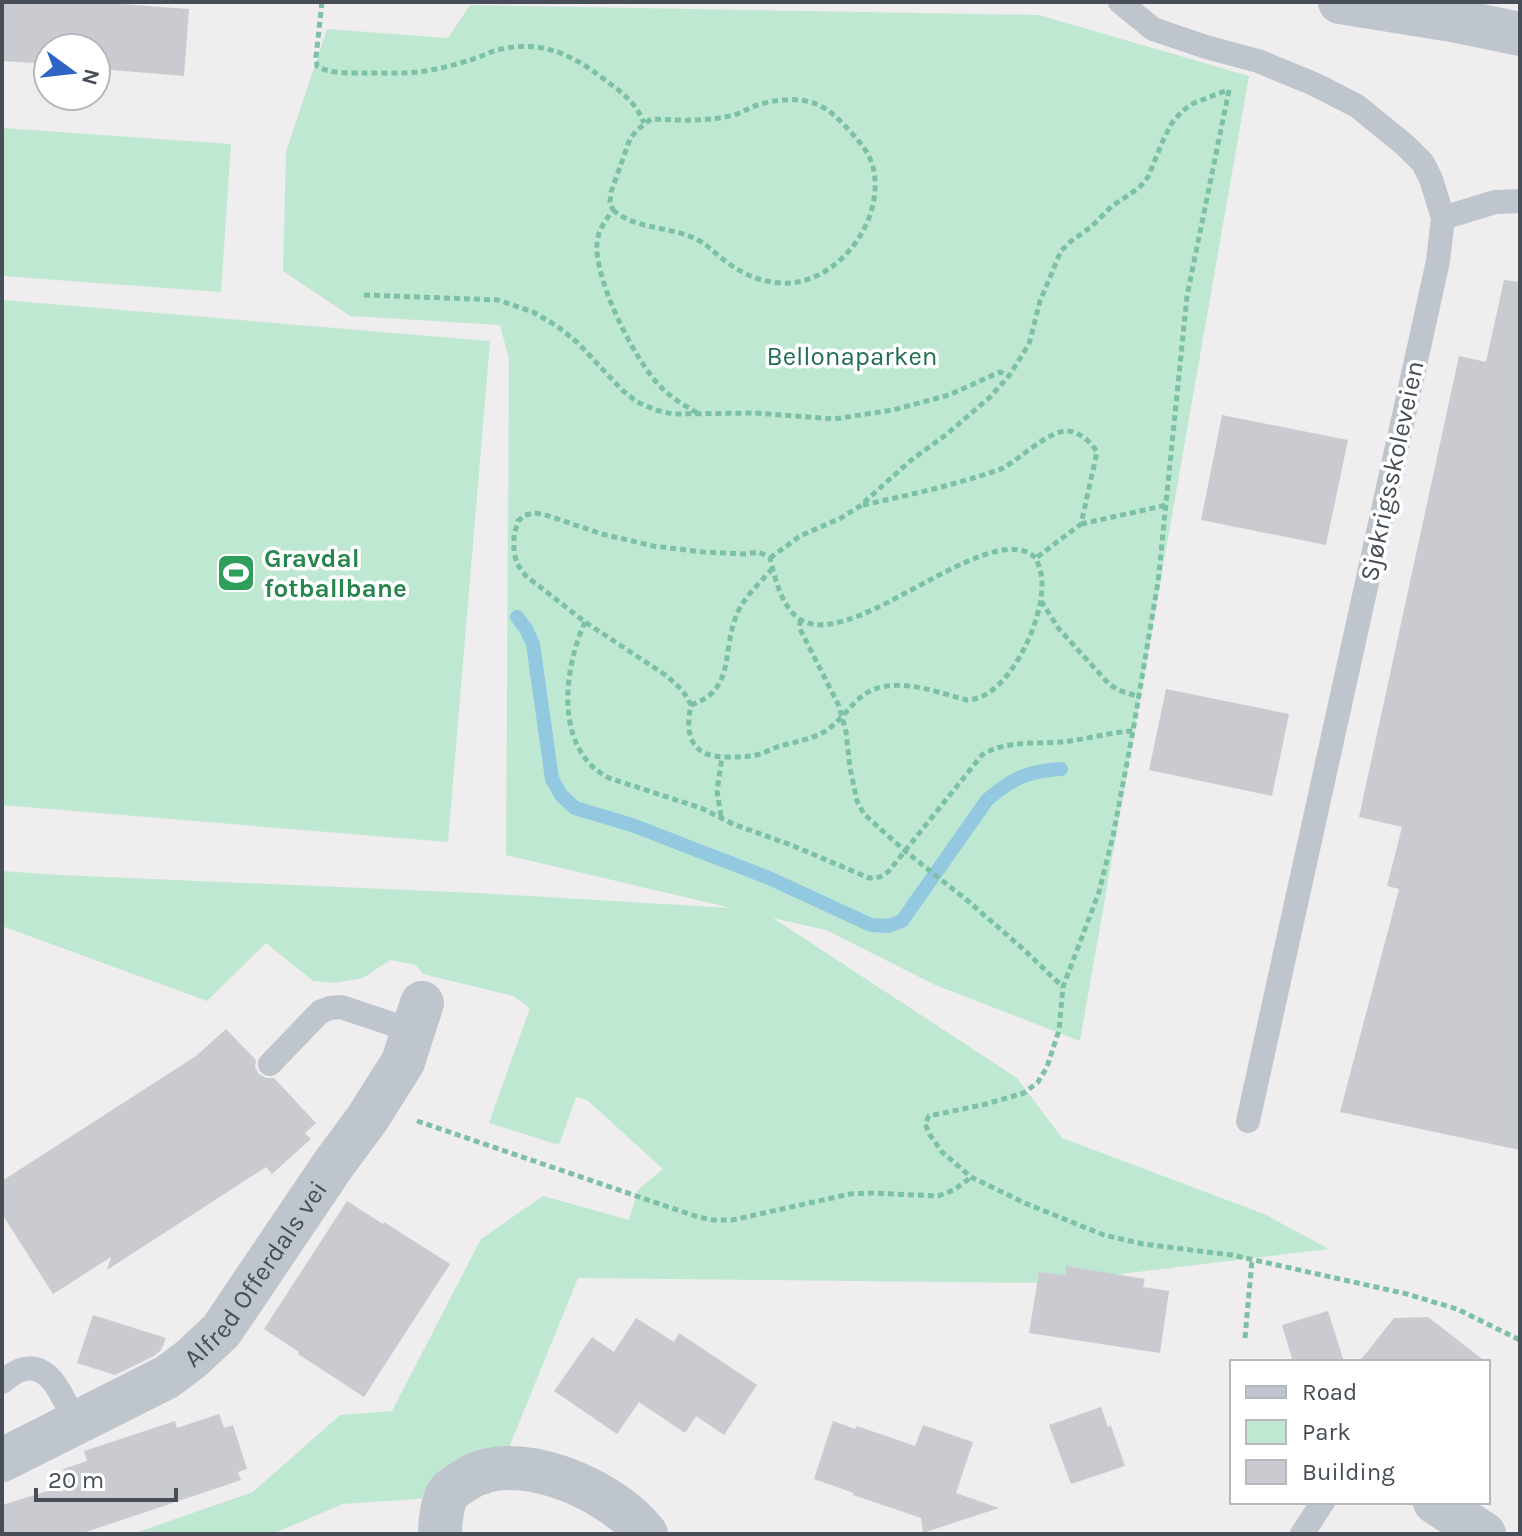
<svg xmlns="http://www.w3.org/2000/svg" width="1522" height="1536" viewBox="0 0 1522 1536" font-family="Karla,sans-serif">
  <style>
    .green { fill: #bfe8d3 }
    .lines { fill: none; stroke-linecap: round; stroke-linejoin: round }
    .stream { stroke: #92c8e0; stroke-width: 14 }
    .building { fill: #cacbd1 }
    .path { stroke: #7cc1a6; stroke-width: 5; stroke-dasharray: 6 4; stroke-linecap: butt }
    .lane { stroke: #bfc5cd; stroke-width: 24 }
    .street { stroke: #bfc5cd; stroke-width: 44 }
    .labels { text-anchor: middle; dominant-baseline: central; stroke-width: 7; stroke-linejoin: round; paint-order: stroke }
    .park-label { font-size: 26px; fill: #226f4f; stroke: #fff }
    .street-label { font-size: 26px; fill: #474e57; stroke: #fff }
    .leisure-label { font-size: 26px; font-weight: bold; fill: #27864d; stroke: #fff; text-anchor: start }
  </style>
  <rect width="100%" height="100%" fill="#efeded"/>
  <g class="green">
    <path d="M470,5L1039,15L1249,76L1080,1041L935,985L826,930L773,918L1017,1078L1062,1138L1264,1214L1329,1249L1046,1283L578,1278L490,1494L343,1504L272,1534H132L253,1492L340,1415L392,1411L481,1239L543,1196L629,1220L638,1190L663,1169L587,1100L576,1097L559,1145L489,1123L530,1008L513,996L423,974L416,965L390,960L363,978L333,983L313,981L266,943L207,1001L2,926V871L60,875L477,893L731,908L506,855L509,359L500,325L350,316L283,271L286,152L327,29L448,38Z"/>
    <path d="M2,128L231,144L221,292L2,276Z"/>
    <path d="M2,300L490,341L448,842L2,805Z"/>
  </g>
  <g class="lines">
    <path class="stream" d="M517,617L526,629L533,644L552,779L561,795L575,808L632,825L769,878L871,925L888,926L902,921L987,800C1012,778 1028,771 1061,769"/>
  </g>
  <g class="building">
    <path d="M2,2H93L189,9L184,76L100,69V68H96V48H48V64L2,61Z"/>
    <path d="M1504,280L1520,282V1150L1340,1112L1399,889L1387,886L1402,827L1359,817L1459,356L1486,362Z"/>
    <path d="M1222,415L1348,440L1326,545L1201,520Z"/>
    <path d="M1166,689L1289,714L1272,796L1149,770Z"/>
    <path d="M226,1029L256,1060L255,1067L259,1074L266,1078H274L316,1123L305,1133L311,1139L272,1174L266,1167L107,1270L111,1257L53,1294L2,1214V1181L196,1056Z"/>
    <path d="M347,1201L383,1224L384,1222L450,1264L364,1397L298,1354L299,1352L264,1329Z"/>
    <path d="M1066,1266L1145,1279L1143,1287L1169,1291L1160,1353L1029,1333L1039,1272L1065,1275Z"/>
    <path d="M1328,1311L1344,1362H1293L1282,1325Z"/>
    <path d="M93,1315L166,1338L161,1350L154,1356L115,1375L77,1363Z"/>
    <path d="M1428,1317L1486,1362H1359L1394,1318Z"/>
    <path d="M636,1318L674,1342L679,1333L757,1385L724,1435L696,1416L685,1433L639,1402L617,1434L554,1391L592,1337L614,1352Z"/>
    <path d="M1101,1407L1108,1427L1111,1426L1125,1466L1071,1484L1049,1425Z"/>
    <path d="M219,1414L224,1428L233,1425L247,1469L238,1472L241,1480L80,1534H2V1505L51,1490L48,1483L66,1477L63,1469L87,1461L84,1451L175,1421L177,1428Z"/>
    <path d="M833,1421L855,1429L857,1426L915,1446L923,1425L973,1442L956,1493L999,1508L923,1533L921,1518L853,1495L854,1493L814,1479Z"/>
  </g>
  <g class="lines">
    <g class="path">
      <path d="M322,2L316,57L317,66C329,74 351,73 365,73C385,73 406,74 426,71C444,68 462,63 479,57C487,54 494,50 502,49C543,40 572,55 604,79C621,92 636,102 644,123"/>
      <path d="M1229,90L1187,296L1158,582L1133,731L1113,836L1099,892L1063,987L1059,1030L1047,1067L1038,1082L1024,1093L982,1105L929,1116L925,1124L930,1135L942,1152L971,1177L1027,1204L1104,1235L1143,1244L1232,1255L1407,1294L1457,1309L1520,1340"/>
      <path d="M613,210C635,230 672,226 698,240C706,244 711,250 718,255C733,268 751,279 772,282C831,293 887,224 873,167C869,151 857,139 846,127C835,115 823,104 806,101C791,98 773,100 758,105C748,108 740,114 730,116C703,122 677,120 651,119L637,130L630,139L611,192L610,202L613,210C605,221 598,230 597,243C594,279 634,359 659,385C670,397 685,406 699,414"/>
      <path d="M364,295L498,300L533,312L557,326L578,343L622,390L637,402L656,410L672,414L754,413L834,419L893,410L949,395L1000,372L1009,376"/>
      <path d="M863,505C900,497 937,489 973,478C983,475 994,472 1003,468C1020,459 1049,430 1068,431C1080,432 1091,442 1097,452L1081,524L1036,558"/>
      <path d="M535,513L549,516L602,534L653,546L703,552L744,554L759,552L770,558C775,578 781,605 798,618C845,653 962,540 1020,550C1026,551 1031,554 1036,558C1039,566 1042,574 1042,582C1044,619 1009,699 967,700C940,693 910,681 882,687C855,692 846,719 824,732C810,740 793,742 777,747C772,749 766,752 760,754C750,757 740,757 729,757C693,758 684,738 691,705L683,691L667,676L585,622L526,576L517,564L514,552V535L518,521L525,515Z"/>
      <path d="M1081,524L1167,505"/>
      <path d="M770,558L800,536L841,518L860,506L910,461L947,434L990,397L1009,376L1029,344L1040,301L1061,251L1070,242L1091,227L1112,206L1139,188L1148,177L1164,138L1172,123L1182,111L1194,103L1225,91"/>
      <path d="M1041,601L1059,629L1109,684L1118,690L1140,697"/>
      <path d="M801,620L799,627L839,706L846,732L850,768L857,801L864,814L905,851L968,901L1022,948L1063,987"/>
      <path d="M585,622C563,670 554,750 609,778L701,808L733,824L791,845L869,878L880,877L888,872L982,755C1007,739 1041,745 1070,741C1091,738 1112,732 1133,731"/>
      <path d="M691,705C737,689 721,650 737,614C744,597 760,583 772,569"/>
      <path d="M721,816L717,791L722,757"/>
      <path d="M417,1121L698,1217L714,1220H732L850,1194L872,1193L938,1196L954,1190L970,1178"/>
      <path d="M1245,1338L1252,1260"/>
    </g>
    <g class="lane">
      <path d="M1120,2L1153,29L1206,47L1258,61L1314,84L1357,106L1405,145L1423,163L1431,179L1443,218L1438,261L1248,1121"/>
      <path d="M1443,218L1495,202L1520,201"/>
      <path d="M270,1064L320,1012L330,1008L341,1007L413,1031"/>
      <path d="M2,1382C9,1377 16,1370 25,1369C53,1364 65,1403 75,1422"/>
      <path d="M1302,1534L1323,1502"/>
    </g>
    <g class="street">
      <path d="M1340,2L1452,20L1520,34"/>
      <path id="s1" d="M2,1460L167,1377L191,1359L221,1331L333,1165L367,1119L403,1062L422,1003"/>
      <path d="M1435,1502L1484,1534"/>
      <path d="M440,1534C440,1523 442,1501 449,1492C452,1488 460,1484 464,1481C513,1445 613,1490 646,1534"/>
    </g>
  </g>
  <defs>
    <g id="stadium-square" transform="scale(2)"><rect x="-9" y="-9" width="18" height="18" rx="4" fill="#2e9e5b" stroke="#fff"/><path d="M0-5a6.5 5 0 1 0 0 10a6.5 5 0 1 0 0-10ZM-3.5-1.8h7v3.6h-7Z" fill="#fff"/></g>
  </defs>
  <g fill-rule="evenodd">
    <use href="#stadium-square" x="236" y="573"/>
  </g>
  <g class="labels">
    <g class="park-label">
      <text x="852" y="356">Bellonaparken</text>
    </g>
    <g class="street-label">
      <text transform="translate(1392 471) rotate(-78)">Sjøkrigsskoleveien</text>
      <text stroke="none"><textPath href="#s1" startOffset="322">Alfred Offerdals vei</textPath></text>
    </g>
    <g class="leisure-label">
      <text x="264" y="558">Gravdal<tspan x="264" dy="30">fotballbane</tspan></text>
    </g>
  </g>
  <rect width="1522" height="1536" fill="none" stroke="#474e57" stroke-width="8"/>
  <rect x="1230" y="1360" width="260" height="144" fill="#ffffff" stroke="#b5b8bc" stroke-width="2"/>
  <rect x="1246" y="1386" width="40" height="12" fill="#bfc5cd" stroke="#b5b8bc" stroke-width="2"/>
  <text x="1302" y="1400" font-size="24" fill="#474e57">Road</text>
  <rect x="1246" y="1420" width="40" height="24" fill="#bfe8d3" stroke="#b5b8bc" stroke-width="2"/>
  <text x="1302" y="1440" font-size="24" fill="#474e57">Park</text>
  <rect x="1246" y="1460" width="40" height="24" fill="#cacbd1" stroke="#b5b8bc" stroke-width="2"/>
  <text x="1302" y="1480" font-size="24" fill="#474e57">Building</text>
  <g transform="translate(72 72) rotate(105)"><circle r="38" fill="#ffffff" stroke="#b5b8bc" stroke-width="2"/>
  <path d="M0-6L14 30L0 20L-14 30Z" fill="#2f63c6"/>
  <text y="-12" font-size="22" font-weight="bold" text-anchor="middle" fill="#474e57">N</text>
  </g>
  <path d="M36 1488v12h140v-12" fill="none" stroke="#474e57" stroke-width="4"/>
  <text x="48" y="1488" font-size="24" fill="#474e57" stroke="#ffffff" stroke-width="6" paint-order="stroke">20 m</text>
</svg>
